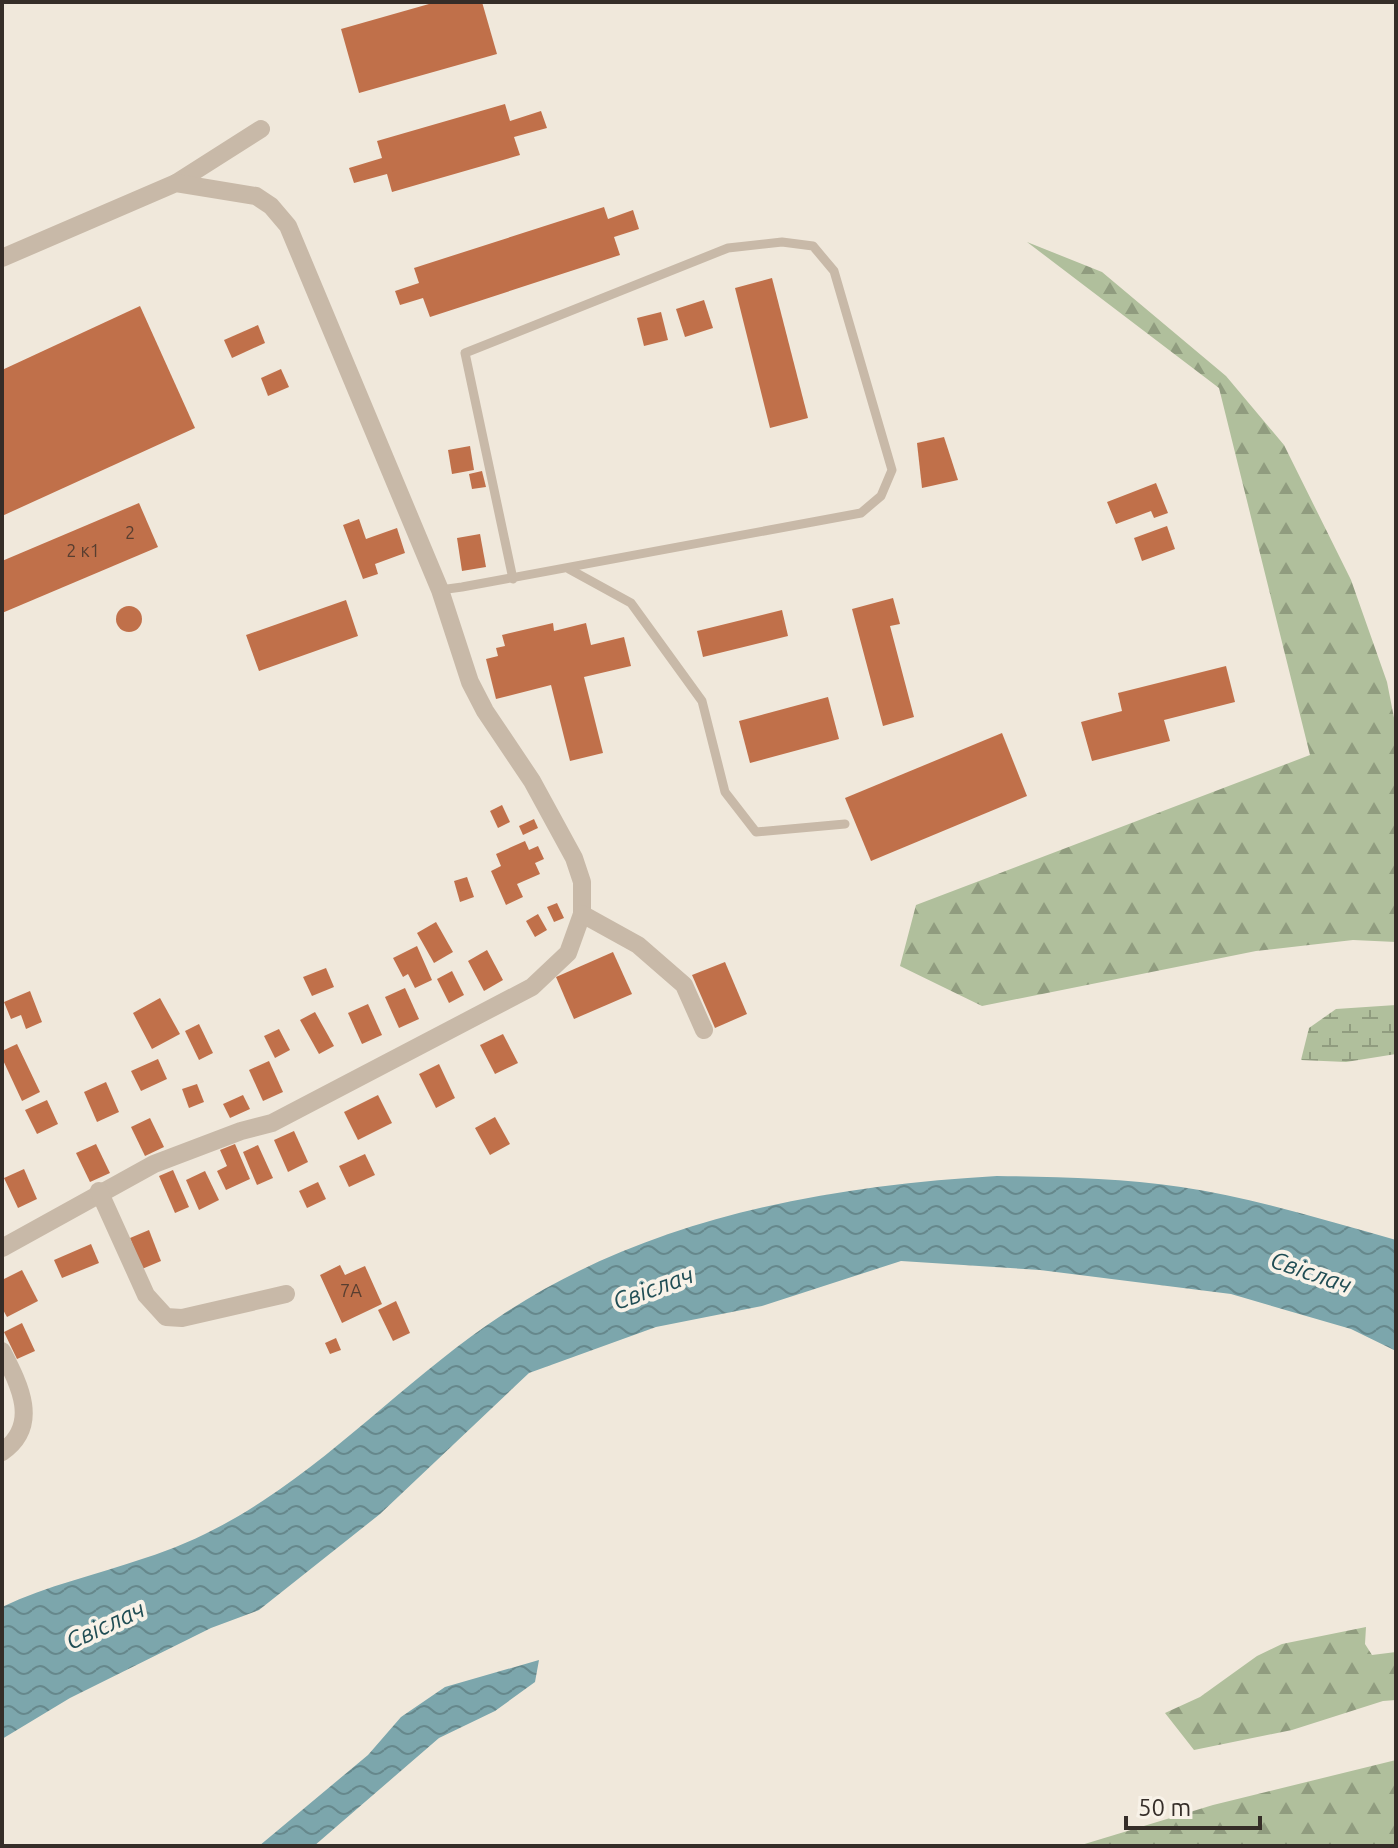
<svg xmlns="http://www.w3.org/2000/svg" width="1398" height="1848" viewBox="0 0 1398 1848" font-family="Ubuntu,sans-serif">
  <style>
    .forest { fill: url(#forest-firs) }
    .wetland { fill: url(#wetland-marsh) }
    .water { fill: url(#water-waves) }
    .building { fill: #c0704a }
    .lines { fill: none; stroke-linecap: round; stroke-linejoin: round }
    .service { stroke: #c8b9a8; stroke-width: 9 }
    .minor { stroke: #c8b9a8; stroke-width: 18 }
    .labels { text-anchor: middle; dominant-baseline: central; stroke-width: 8; stroke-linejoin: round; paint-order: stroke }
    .number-label { font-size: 18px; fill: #583e30 }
    .water-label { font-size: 24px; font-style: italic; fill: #204d54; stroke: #f8f2e8 }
  </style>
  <defs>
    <pattern id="forest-firs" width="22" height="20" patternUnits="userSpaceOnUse" patternTransform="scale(2)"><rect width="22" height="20" fill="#b0bf9c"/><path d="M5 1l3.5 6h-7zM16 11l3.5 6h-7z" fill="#909c7f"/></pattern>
    <pattern id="wetland-marsh" width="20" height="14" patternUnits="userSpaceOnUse" patternTransform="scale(2)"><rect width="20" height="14" fill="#b0bf9c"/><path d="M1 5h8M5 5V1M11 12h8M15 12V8" fill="none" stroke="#909c7f"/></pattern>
    <pattern id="water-waves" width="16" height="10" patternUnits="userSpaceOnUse" patternTransform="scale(2)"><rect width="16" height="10" fill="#7ca6ac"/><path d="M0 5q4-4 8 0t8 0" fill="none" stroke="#66888c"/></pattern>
  </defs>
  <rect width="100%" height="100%" fill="#f0e8db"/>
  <g class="forest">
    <path d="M1027,242L1102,272L1226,376L1284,445L1351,580L1387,682L1396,728V942L1353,940L1256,951L982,1006L900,966L916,905L1310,755L1219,388Z"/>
    <path d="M1366,1627L1365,1644L1372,1655L1396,1652V1700L1383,1701L1292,1730L1194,1750L1165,1713L1200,1697L1257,1656L1282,1644Z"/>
    <path d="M1396,1760V1846H1078L1213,1805Z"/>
  </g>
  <path class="wetland" d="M1396,1005V1054L1346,1062L1301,1060L1309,1028L1336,1009Z"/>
  <g class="water">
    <path d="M997,1176C1058,1177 1120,1178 1181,1187C1254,1198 1325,1220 1396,1240V1351L1351,1329L1231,1294L1040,1270L901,1261L762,1306L656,1327L529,1373L380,1514L259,1610L211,1628L70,1698L2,1739V1607C48,1585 96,1575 145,1558C186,1545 227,1525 264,1500C348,1445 418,1370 502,1315C648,1218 825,1186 997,1176Z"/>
    <path d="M539,1660L535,1682L495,1711L439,1738L314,1846H259L368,1755L401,1717L445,1687Z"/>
  </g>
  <g class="building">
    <path d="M436,2H482L497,54L359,93L341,29Z"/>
    <path d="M505,104L510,121L541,111L547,128L514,137L520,155L392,192L387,174L354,183L349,168L382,158L377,141Z"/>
    <path d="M604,207L608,219L633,210L639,229L614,237L620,255L430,317L423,298L400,305L395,291L419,283L414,268Z"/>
    <path d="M772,278L808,418L770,428L735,288Z"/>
    <path d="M704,300L713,328L685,337L676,309Z"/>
    <path d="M140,306L195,428L2,516V370Z"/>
    <path d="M661,312L668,340L644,346L637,318Z"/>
    <path d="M258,325L265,343L232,358L224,340Z"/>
    <path d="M281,369L289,387L268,396L261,378Z"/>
    <path d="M944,437L958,480L922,488L917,443Z"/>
    <path d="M470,446L474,470L452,474L448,450Z"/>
    <path d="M482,471L486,487L472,489L469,474Z"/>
    <path d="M1156,483L1168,513L1154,518L1151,511L1116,524L1107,502Z"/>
    <path d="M139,503L158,547L2,613V561Z"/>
    <path d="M359,519L366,539L397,528L405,553L375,564L378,574L363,579L343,525Z"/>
    <path d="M1167,526L1175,549L1142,561L1134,538Z"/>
    <path d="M480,534L486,567L462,571L457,538Z"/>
    <path d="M893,598L900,624L890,626L914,717L883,726L852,609Z"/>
    <path d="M346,600L358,636L259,671L246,635Z"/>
    <circle cx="129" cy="619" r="13"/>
    <path d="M782,610L788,636L703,657L697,631Z"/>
    <path d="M553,623L554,631L586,623L591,645L624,637L631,666L584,677L603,753L570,761L551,685L496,699L486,659L498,656L496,648L505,646L502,635Z"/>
    <path d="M1226,666L1235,702L1164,720L1170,741L1092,761L1081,722L1122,711L1118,693Z"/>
    <path d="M828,697L839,739L750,763L739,721Z"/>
    <path d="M1002,733L1027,796L871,861L845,798Z"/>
    <path d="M502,805L510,822L498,828L490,811Z"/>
    <path d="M534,819L538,828L523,835L519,826Z"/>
    <path d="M525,841L529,850L538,846L544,859L535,863L540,874L517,884L523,897L506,905L491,871L501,866L496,854Z"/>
    <path d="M467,877L474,897L460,902L454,881Z"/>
    <path d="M557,903L564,918L554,922L547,907Z"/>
    <path d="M538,914L547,930L535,937L526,921Z"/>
    <path d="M436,922L453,952L434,963L417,933Z"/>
    <path d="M417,946L432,980L415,988L408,974L403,977L393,958Z"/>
    <path d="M487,950L503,980L484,991L468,961Z"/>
    <path d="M613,952L632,994L574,1019L556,977Z"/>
    <path d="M725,962L747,1014L715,1028L692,975Z"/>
    <path d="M326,968L334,987L312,996L303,977Z"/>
    <path d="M452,971L464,995L449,1003L437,979Z"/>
    <path d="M405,988L419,1019L399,1028L385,997Z"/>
    <path d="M30,991L42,1022L26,1029L21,1015L11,1019L4,1002Z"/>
    <path d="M160,998L180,1034L152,1049L133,1013Z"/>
    <path d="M368,1004L382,1035L362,1044L348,1013Z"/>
    <path d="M315,1012L334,1046L319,1054L300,1020Z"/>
    <path d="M199,1024L213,1053L199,1060L185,1031Z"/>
    <path d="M279,1029L290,1050L275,1058L264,1036Z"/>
    <path d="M503,1034L518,1063L495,1074L480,1045Z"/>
    <path d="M17,1044L40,1092L22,1101L2,1058V1051Z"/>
    <path d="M158,1059L167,1079L141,1091L131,1071Z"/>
    <path d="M269,1061L283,1092L263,1101L249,1070Z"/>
    <path d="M439,1064L455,1098L436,1108L419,1074Z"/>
    <path d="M106,1082L119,1112L97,1122L84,1092Z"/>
    <path d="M197,1084L204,1102L189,1108L182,1089Z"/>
    <path d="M243,1095L250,1109L230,1118L223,1104Z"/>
    <path d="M378,1095L392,1123L358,1140L344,1112Z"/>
    <path d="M47,1100L58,1124L37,1134L25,1110Z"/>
    <path d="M495,1117L510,1144L490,1155L475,1128Z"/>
    <path d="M150,1118L164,1147L145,1156L131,1127Z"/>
    <path d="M294,1131L308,1162L288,1172L274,1140Z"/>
    <path d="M96,1144L110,1173L90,1182L76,1153Z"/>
    <path d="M235,1144L250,1179L226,1190L217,1171L227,1166L220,1150Z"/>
    <path d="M258,1145L273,1178L257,1185L243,1152Z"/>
    <path d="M365,1154L375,1175L349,1187L339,1166Z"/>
    <path d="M24,1169L37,1199L18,1208L4,1178Z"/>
    <path d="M173,1170L189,1207L175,1213L159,1176Z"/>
    <path d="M205,1171L219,1200L199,1210L186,1180Z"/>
    <path d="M318,1182L326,1199L307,1208L299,1191Z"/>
    <path d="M149,1230L161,1261L142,1269L130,1238Z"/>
    <path d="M91,1244L99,1263L62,1278L54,1260Z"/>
    <path d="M340,1265L345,1275L365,1266L382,1304L342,1323L320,1275Z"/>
    <path d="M22,1270L38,1301L7,1317L2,1308V1280Z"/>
    <path d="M396,1301L410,1333L393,1341L378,1310Z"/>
    <path d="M22,1323L35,1351L17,1359L4,1332Z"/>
    <path d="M336,1338L341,1350L330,1354L325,1343Z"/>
  </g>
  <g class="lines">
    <g class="service">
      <path d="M569,569L631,603L702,701L725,792L756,832L845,824"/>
      <path d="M440,590L462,587L861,513L881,496L892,470L834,271L813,246L782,242L728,248L465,353L513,579"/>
    </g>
    <g class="minor">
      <path d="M176,183L261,129"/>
      <path d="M2,258L176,183L256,196L271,206L288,226L440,590L470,682L485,711L532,781L574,858L582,882V914L568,953L532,987L272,1123L241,1131L154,1164L2,1248"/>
      <path d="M582,914L638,945L684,985L704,1030"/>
      <path d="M99,1191L146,1295L166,1317L182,1318L286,1294"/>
      <path d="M2,1351C19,1384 41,1425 2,1452"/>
    </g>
  </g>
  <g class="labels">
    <g class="number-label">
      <text x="130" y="532">2</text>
      <text x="83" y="550">2 к1</text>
      <text x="351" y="1290">7А</text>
    </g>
    <g class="water-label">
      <text transform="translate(1311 1272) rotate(19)">Свіслач</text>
      <text transform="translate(653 1288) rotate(-20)">Свіслач</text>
      <text transform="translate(105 1625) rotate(-25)">Свіслач</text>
    </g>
  </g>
  <rect width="1398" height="1848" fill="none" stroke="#352d28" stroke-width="8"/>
  <path d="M1126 1816v12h134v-12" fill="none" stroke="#352d28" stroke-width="4"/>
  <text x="1138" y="1816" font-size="24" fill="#352d28" stroke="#f8f2e8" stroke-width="6" paint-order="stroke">50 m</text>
</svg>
